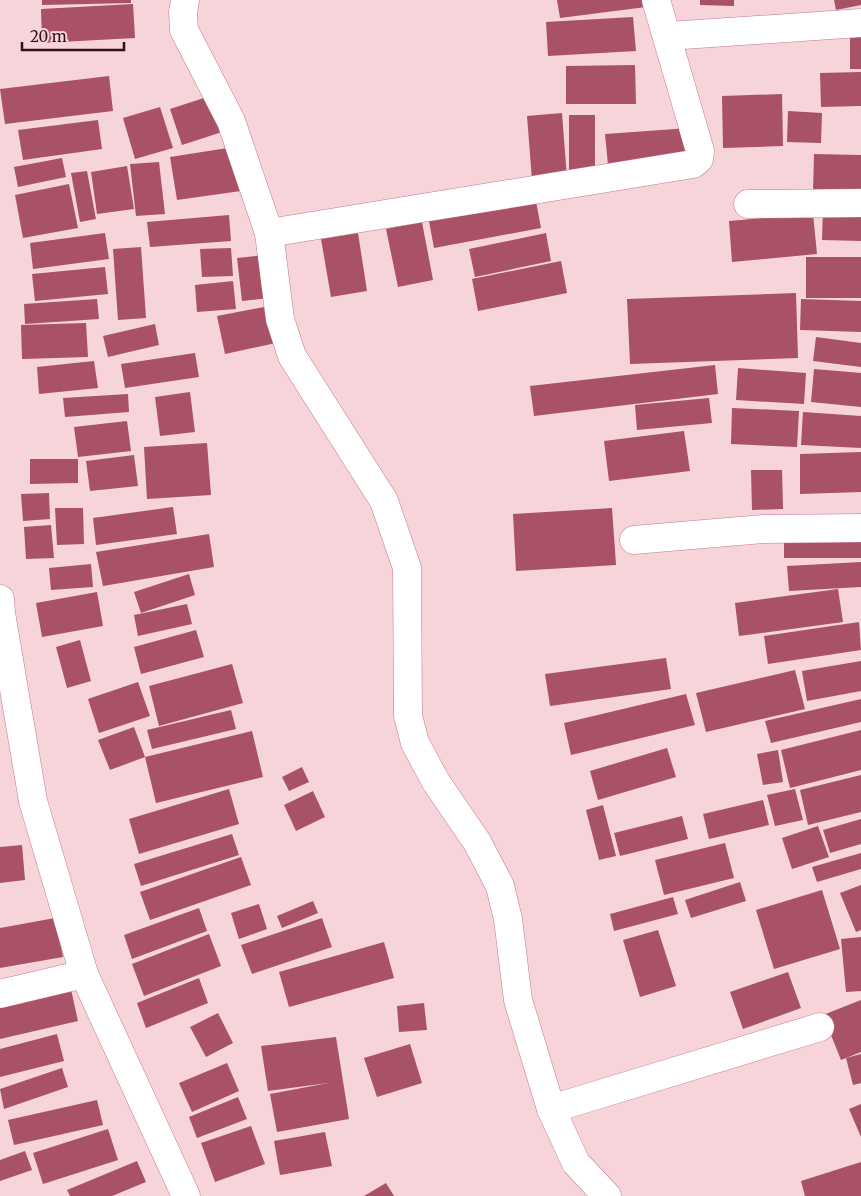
<svg xmlns="http://www.w3.org/2000/svg" width="861" height="1196" viewBox="0 0 861 1196" font-family="Merriweather,serif">
  <style>
    .building { fill: #a85167 }
    .lines { fill: none; stroke-linecap: round; stroke-linejoin: round }
    .minor-casing { stroke: #c5788a; stroke-width: 29 }
    .minor { stroke: #fff; stroke-width: 28 }
  </style>
  <rect width="100%" height="100%" fill="#f6d4da"/>
  <g class="building">
    <path d="M42,0H131V3L42,5Z"/>
    <path d="M557,0H645L646,7L560,18Z"/>
    <path d="M700,0H734V6L700,5Z"/>
    <path d="M834,0H861V5L836,10Z"/>
    <path d="M133,4L135,38L42,43L41,9Z"/>
    <path d="M633,17L636,51L548,56L546,22Z"/>
    <rect x="850" y="26" width="11" height="43"/>
    <path d="M635,65L636,104H566V66Z"/>
    <path d="M861,72V106L821,107L820,73Z"/>
    <path d="M109,76L113,111L5,124L0,89Z"/>
    <path d="M782,94L783,146L723,148L722,96Z"/>
    <path d="M210,96L222,132L182,145L170,109Z"/>
    <path d="M160,107L173,148L135,159L123,118Z"/>
    <path d="M788,111L822,113L821,143L787,142Z"/>
    <path d="M562,113L567,178L532,180L527,116Z"/>
    <rect x="569" y="115" width="26" height="55"/>
    <path d="M98,120L102,149L23,160L18,130Z"/>
    <path d="M689,128L692,159L608,165L605,134Z"/>
    <path d="M234,147L241,191L177,200L170,157Z"/>
    <path d="M814,154L861,155V193L813,192Z"/>
    <path d="M62,158L66,177L18,187L14,167Z"/>
    <path d="M159,162L165,214L136,216L130,164Z"/>
    <path d="M127,166L134,209L97,214L91,172Z"/>
    <path d="M87,171L96,219L80,222L71,173Z"/>
    <path d="M69,184L78,228L23,238L15,195Z"/>
    <path d="M535,196L541,228L434,248L428,216Z"/>
    <path d="M823,206L861,207V241L822,240Z"/>
    <path d="M813,214L817,254L732,262L729,221Z"/>
    <path d="M229,215L231,241L150,247L147,222Z"/>
    <path d="M422,222L433,280L398,287L386,229Z"/>
    <path d="M105,233L109,259L33,269L30,243Z"/>
    <path d="M358,233L367,291L331,297L321,239Z"/>
    <path d="M546,233L551,261L475,277L469,249Z"/>
    <path d="M141,247L146,318L118,320L113,249Z"/>
    <path d="M231,248L233,276L202,277L200,249Z"/>
    <path d="M264,255L269,298L242,301L237,258Z"/>
    <rect x="806" y="257" width="55" height="41"/>
    <path d="M561,261L567,293L478,311L472,279Z"/>
    <path d="M105,267L108,294L35,301L32,274Z"/>
    <path d="M233,281L236,309L197,312L195,285Z"/>
    <path d="M796,293L798,358L630,364L627,299Z"/>
    <path d="M97,299L99,319L25,324L24,304Z"/>
    <path d="M801,299L861,301V332L800,330Z"/>
    <path d="M269,306L276,343L225,354L217,316Z"/>
    <path d="M86,323L88,357L22,359L21,325Z"/>
    <path d="M155,324L159,345L108,357L103,336Z"/>
    <path d="M816,337L861,343V367L813,361Z"/>
    <path d="M195,353L199,377L125,388L121,364Z"/>
    <path d="M94,361L98,388L39,394L37,367Z"/>
    <path d="M715,365L718,394L534,416L530,386Z"/>
    <path d="M738,368L806,373L804,404L736,400Z"/>
    <path d="M814,369L861,373V407L811,402Z"/>
    <path d="M190,392L195,432L160,436L155,397Z"/>
    <path d="M128,394L129,412L65,417L63,398Z"/>
    <path d="M709,398L712,423L637,430L635,405Z"/>
    <path d="M732,408L799,411L797,447L731,444Z"/>
    <path d="M803,412L861,416V448L801,445Z"/>
    <path d="M127,421L131,451L78,457L74,427Z"/>
    <path d="M684,431L690,471L609,481L604,441Z"/>
    <path d="M207,443L211,495L147,499L144,447Z"/>
    <path d="M861,452V492L800,494V454Z"/>
    <path d="M134,455L138,486L90,491L86,461Z"/>
    <path d="M30,459H78V483L30,484Z"/>
    <path d="M751,470H782L783,509L752,510Z"/>
    <path d="M49,493L50,519L23,521L21,494Z"/>
    <path d="M173,507L177,534L96,545L93,518Z"/>
    <path d="M55,508H83L84,544L57,545Z"/>
    <path d="M612,508L616,565L516,571L513,514Z"/>
    <path d="M51,525L54,558L26,559L24,527Z"/>
    <rect x="784" y="530" width="77" height="28"/>
    <path d="M209,534L214,567L103,586L96,552Z"/>
    <path d="M861,562V587L789,591L787,566Z"/>
    <path d="M91,564L93,587L51,590L49,568Z"/>
    <path d="M189,574L195,595L141,613L134,592Z"/>
    <path d="M838,589L843,622L739,636L735,603Z"/>
    <path d="M97,592L103,626L42,637L36,603Z"/>
    <path d="M187,604L192,624L138,636L134,615Z"/>
    <path d="M859,622L861,650L768,664L764,636Z"/>
    <path d="M196,630L204,657L141,674L134,647Z"/>
    <path d="M80,640L91,681L67,688L56,647Z"/>
    <path d="M666,658L671,689L550,706L545,674Z"/>
    <path d="M861,661V691L807,701L802,671Z"/>
    <path d="M232,664L243,703L159,726L149,686Z"/>
    <path d="M795,670L805,709L706,732L696,693Z"/>
    <path d="M138,682L150,716L99,733L88,699Z"/>
    <path d="M686,694L695,725L571,755L564,723Z"/>
    <path d="M861,699V722L771,743L765,721Z"/>
    <path d="M231,710L236,729L152,749L147,730Z"/>
    <path d="M134,727L145,757L252,731L263,777L156,803L145,757L110,770L98,740Z"/>
    <path d="M861,730V770L790,788L781,750Z"/>
    <path d="M667,748L676,777L598,800L590,771Z"/>
    <path d="M778,750L783,782L763,785L757,754Z"/>
    <path d="M302,767L309,782L289,791L282,777Z"/>
    <path d="M861,775V812L808,825L800,790Z"/>
    <path d="M229,789L239,824L139,854L129,819Z"/>
    <path d="M795,789L803,820L775,826L767,795Z"/>
    <path d="M313,791L325,817L296,831L284,805Z"/>
    <path d="M763,800L769,825L709,839L703,814Z"/>
    <path d="M603,805L616,856L599,860L586,810Z"/>
    <path d="M682,816L688,839L620,856L614,833Z"/>
    <path d="M861,819V844L830,853L823,830Z"/>
    <path d="M818,826L829,857L792,869L782,838Z"/>
    <path d="M232,834L239,855L141,886L134,864Z"/>
    <path d="M725,843L734,878L664,895L655,860Z"/>
    <path d="M22,845L25,880L0,883V847Z"/>
    <path d="M861,853V869L817,882L812,867Z"/>
    <path d="M241,857L251,885L150,920L140,892Z"/>
    <path d="M740,882L746,901L691,918L685,900Z"/>
    <path d="M861,885V930L856,932L840,893Z"/>
    <path d="M822,890L840,949L774,969L756,910Z"/>
    <path d="M673,897L678,914L614,931L610,914Z"/>
    <path d="M313,901L318,913L282,928L277,916Z"/>
    <path d="M259,904L267,929L239,939L231,913Z"/>
    <path d="M199,908L207,931L132,959L124,935Z"/>
    <path d="M55,918L63,957L0,968V928Z"/>
    <path d="M322,918L332,947L252,974L241,945Z"/>
    <path d="M658,930L676,986L640,997L623,940Z"/>
    <path d="M209,934L221,966L144,996L132,964Z"/>
    <path d="M861,937V991L846,992L841,939Z"/>
    <path d="M384,942L394,978L289,1007L279,972Z"/>
    <path d="M788,972L801,1008L743,1029L730,992Z"/>
    <path d="M199,978L208,1003L146,1028L137,1003Z"/>
    <path d="M70,985L78,1021L0,1039V1001Z"/>
    <path d="M861,1000V1052L841,1060L823,1015Z"/>
    <path d="M424,1003L427,1030L399,1032L397,1006Z"/>
    <path d="M218,1013L233,1043L206,1057L190,1027Z"/>
    <path d="M57,1034L64,1061L0,1077V1049Z"/>
    <path d="M336,1037L349,1119L277,1132L270,1094L328,1083L268,1091L261,1046Z"/>
    <path d="M410,1044L422,1083L377,1097L364,1058Z"/>
    <path d="M861,1054V1083L853,1085L846,1058Z"/>
    <path d="M227,1063L239,1091L192,1112L179,1083Z"/>
    <path d="M62,1068L68,1087L4,1109L0,1089Z"/>
    <path d="M238,1097L247,1119L197,1138L189,1117Z"/>
    <path d="M97,1100L103,1125L14,1145L8,1120Z"/>
    <path d="M861,1104V1137L849,1109Z"/>
    <path d="M251,1126L265,1164L215,1182L201,1143Z"/>
    <path d="M108,1129L118,1160L43,1184L33,1153Z"/>
    <path d="M325,1132L332,1166L280,1175L274,1141Z"/>
    <path d="M25,1151L32,1170L0,1181V1160Z"/>
    <path d="M137,1161L146,1182L112,1196H70L67,1190Z"/>
    <path d="M861,1162V1196H805L801,1181Z"/>
    <path d="M386,1183L394,1196H364Z"/>
  </g>
  <g class="lines">
    <g class="minor-casing">
      <g id="minor">
        <path d="M185,0L183,13L184,30L231,121L269,233L280,319L292,356L384,501L407,568L408,716L415,743L436,782L477,842L500,886L508,919L518,1000L551,1109L576,1163L607,1196"/>
        <path d="M668,36L861,23"/>
        <path d="M748,204L861,203"/>
        <path d="M269,233L693,164L699,159L700,151L656,0"/>
        <path d="M634,540L763,529L861,528"/>
        <path d="M0,599L1,613L33,801L84,974L186,1196"/>
        <path d="M0,994L84,974"/>
        <path d="M551,1109L820,1027"/>
      </g>
    </g>
    <use href="#minor" class="minor"/>
  </g>
  <path d="M22 42v8h102v-8" fill="none" stroke="#2c0f17" stroke-width="2.5"/>
  <text x="30" y="42" font-size="15" fill="#2c0f17" stroke="#f6d4da" stroke-width="4" paint-order="stroke">20 m</text>
</svg>
